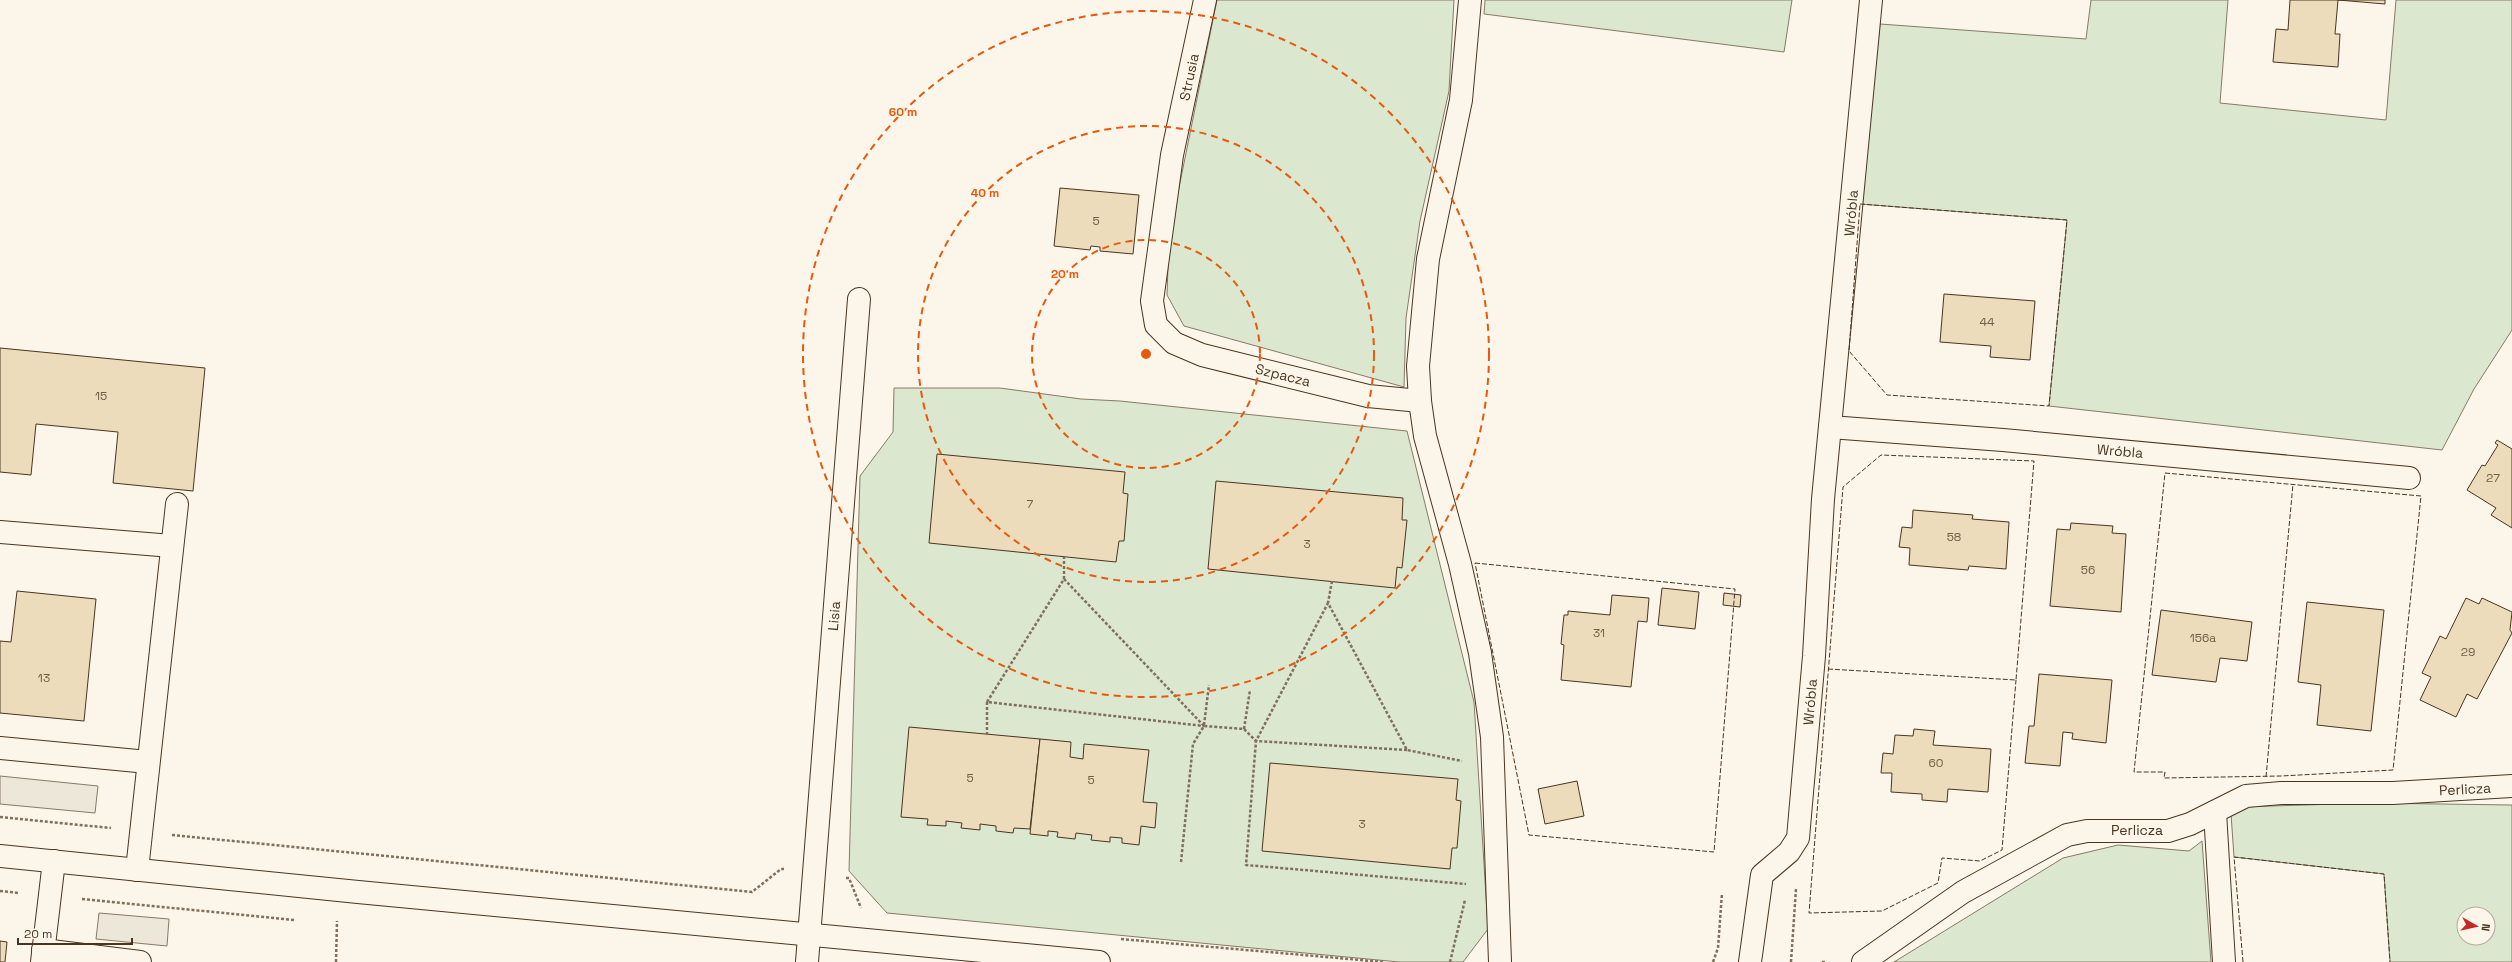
<svg xmlns="http://www.w3.org/2000/svg" width="2512" height="962" viewBox="0 0 2512 962" font-family="'Space Grotesk',sans-serif">
  <style>
    .green { fill: #dce7d0; stroke: #887966; fill-rule: evenodd }
    .parking { fill: #ede7d9; stroke: #887966 }
    .building { fill: #ecdcbc; stroke: #4a3520 }
    .lines { fill: none; stroke-linecap: round; stroke-linejoin: round }
    .minor-casing { stroke: #4a3520; stroke-width: 24 }
    .path { stroke: #7f6f5c; stroke-width: 2.5; stroke-dasharray: 3 2; stroke-linecap: butt }
    .minor { stroke: #fbf6e9; stroke-width: 22 }
    .fence { stroke: #4a3520; stroke-width: 1; stroke-dasharray: 5 2; stroke-linecap: butt }
    .ring { fill: none; stroke: #e8590c; stroke-width: 2; stroke-dasharray: 7 5 }
    .labels { text-anchor: middle; dominant-baseline: central; stroke-width: 3; stroke-linejoin: round; paint-order: stroke }
    .number-label { font-size: 12px; fill: #725f47 }
    .street-label { font-size: 14px; fill: #4a3520; stroke: #fbf6e9 }
    .centre { fill: #e8590c; stroke: #fbf6e9; stroke-width: 2 }
    .ring-label { font-size: 12px; text-anchor: middle; font-weight: bold; fill: #e8590c; stroke: #fbf6e9; stroke-width: 3; stroke-linejoin: round; paint-order: stroke }
  </style>
  <rect width="100%" height="100%" fill="#fbf6e9"/>
  <g class="green">
    <path d="M1217,0H1454L1449,91L1420,221L1406,318L1404,387L1184,326L1167,295L1169,237Z"/>
    <path d="M1485,0H1792L1784,52L1484,14Z"/>
    <path d="M2091,0H2228L2220,103L2386,120L2396,0H2512V330L2474,389L2442,450L2049,406L2067,220L1860,204L1880,24L2086,39Z"/>
    <path d="M894,388H1000L1081,399L1120,401L1407,431L1474,702L1488,929L1463,962H1399L887,913L849,871L860,476L893,432Z"/>
    <path d="M2370,803L2512,805V962H2390L2384,874L2234,857L2231,814L2239,807ZM2464,914H2488V938H2464Z"/>
    <path d="M2202,841L2211,962H1894L2063,858L2118,845L2189,851Z"/>
  </g>
  <g class="parking">
    <path d="M0,776L98,786L95,813L0,804Z"/>
    <path d="M99,913L169,919L167,946L96,939Z"/>
  </g>
  <g class="building">
    <path d="M2290,0H2385V4L2338,0L2335,34H2340L2338,67L2273,62L2276,29L2288,30Z"/>
    <path d="M1060,188L1139,195L1133,254L1100,251V247L1091,246L1090,250L1054,246Z"/>
    <path d="M1944,294L2035,301L2030,360L1990,357L1991,346L1940,342Z"/>
    <path d="M0,348L205,368L193,491L113,483L118,432L36,424L31,475L0,472Z"/>
    <path d="M2497,440L2512,449V528L2491,515L2496,508L2467,490L2482,465L2485,466L2498,445L2495,443Z"/>
    <path d="M937,454L1125,472L1123,493L1128,494L1124,541H1119L1116,562L929,543Z"/>
    <path d="M1216,481L1403,498L1402,520H1407L1402,568L1397,567L1395,588L1208,569Z"/>
    <path d="M1913,510L1973,515L1972,519L2009,522L2006,569L1969,566L1968,570L1909,565L1910,548L1899,547L1902,527L1912,528Z"/>
    <path d="M2071,523L2113,526L2112,533L2126,534L2121,612L2050,606L2057,529L2070,530Z"/>
    <path d="M1662,588L1699,592L1695,629L1658,625Z"/>
    <path d="M17,591L96,599L84,721L0,713V641L11,642Z"/>
    <path d="M1724,593L1741,595L1740,607L1723,605Z"/>
    <path d="M1612,595L1649,598L1647,622L1638,621L1631,687L1561,680L1564,645L1561,644L1564,615H1568V611L1610,615Z"/>
    <path d="M2466,598L2479,604L2482,598L2512,612L2510,630L2512,633L2477,699L2467,694L2456,717L2420,700L2431,677L2422,673L2440,636L2446,639Z"/>
    <path d="M2307,602L2384,610L2371,731L2317,725L2321,685L2298,682Z"/>
    <path d="M2161,610L2252,622L2247,661L2220,658L2216,682L2152,675Z"/>
    <path d="M2039,674L2112,680L2106,743L2072,739L2073,733L2063,732L2060,766L2025,763L2029,726H2034Z"/>
    <path d="M909,727L1040,739L1030,829L1014,828L1013,833L996,831V826L980,824V830L961,828L962,823L946,821V826L927,825L928,819L901,817Z"/>
    <path d="M1914,729L1935,731L1933,745L1991,749L1988,792L1948,789L1947,802L1922,800V794L1891,792L1892,773H1881L1883,753L1893,754L1895,735L1913,736Z"/>
    <path d="M1040,739L1071,742L1070,757L1083,759L1084,744L1149,750L1143,802L1157,803L1155,828L1141,826L1139,845L1122,843V838L1110,837V842L1091,840L1092,835L1076,833L1075,839L1057,837L1058,832L1048,831V836L1030,834Z"/>
    <path d="M1270,763L1458,779L1456,800L1461,801L1457,848H1452L1450,869L1262,851Z"/>
    <path d="M1577,781L1584,816L1545,824L1538,789Z"/>
    <path d="M0,941L7,942L5,962H0Z"/>
  </g>
  <g class="lines">
    <g class="minor-casing">
      <g id="minor">
        <path d="M1205,0L1172,155L1152,301L1156,325L1174,343L1202,355L1368,396L1420,401"/>
        <path d="M1470,0L1461,100L1428,259L1418,366L1420,401L1425,436L1460,564L1480,653L1492,737L1500,962"/>
        <path d="M1830,427L2003,440L2409,478"/>
        <path d="M0,532L172,546"/>
        <path d="M0,748L148,762"/>
        <path d="M2215,812L2224,962"/>
        <path d="M0,856L358,892L1099,962"/>
        <path d="M137,870L177,504"/>
        <path d="M43,950L140,962"/>
        <path d="M42,962L54,861"/>
        <path d="M807,962L859,299"/>
        <path d="M1750,962L1762,875L1789,852L1798,838L1814,656L1823,499L1871,0"/>
        <path d="M1863,962L1963,892L2067,835L2087,831H2168L2190,824L2246,796L2281,793H2393L2512,786"/>
      </g>
    </g>
    <g class="path">
      <path d="M1064,579V557"/>
      <path d="M1332,581L1328,603L1407,750L1462,761"/>
      <path d="M987,702L1064,579L1204,726"/>
      <path d="M1204,725L1209,685"/>
      <path d="M1244,729L1250,690"/>
      <path d="M987,735V702L1204,726"/>
      <path d="M1407,750L1256,741L1246,865L1466,884"/>
      <path d="M0,817L111,828"/>
      <path d="M172,835L752,892L781,869H784"/>
      <path d="M1181,862L1193,744L1204,726L1244,729L1256,741L1328,603"/>
      <path d="M846,878H849L861,908"/>
      <path d="M0,891L19,893"/>
      <path d="M82,899L294,920"/>
      <path d="M1121,939L1383,962"/>
      <path d="M336,962L337,921"/>
      <path d="M1450,962L1465,900"/>
      <path d="M1713,962L1718,948L1722,893"/>
      <path d="M1791,962L1796,889"/>
      <path d="M1822,962H1827"/>
    </g>
    <use href="#minor" class="minor"/>
    <g class="fence">
      <path d="M1860,204L2067,220L2049,406L1887,395L1849,351Z"/>
      <path d="M2165,473L2421,496L2393,770L2281,776L2164,778L2165,772H2134Z"/>
      <path d="M1475,563L1735,589L1714,852L1529,835Z"/>
      <path d="M1828,669L2016,680L2034,461L1881,455L1843,487L1809,913L1882,911L1938,883L1942,858L1980,861L2002,850L2016,680"/>
      <path d="M2266,777L2293,484"/>
      <path d="M2243,962L2234,857L2384,874L2390,962"/>
    </g>
  </g>
  <g class="ring">
    <circle cx="1146" cy="354" r="114"/>
    <circle cx="1146" cy="354" r="228"/>
    <circle cx="1146" cy="354" r="343"/>
  </g>
  <g class="labels">
    <g class="number-label">
      <text x="1096" y="221">5</text>
      <text x="1987" y="322">44</text>
      <text x="101" y="396">15</text>
      <text x="2493" y="478">27</text>
      <text x="1030" y="504">7</text>
      <text x="1954" y="537">58</text>
      <text x="1307" y="544">3</text>
      <text x="2088" y="570">56</text>
      <text x="1599" y="633">31</text>
      <text x="2203" y="638">156a</text>
      <text x="2468" y="652">29</text>
      <text x="44" y="678">13</text>
      <text x="1936" y="763">60</text>
      <text x="970" y="778">5</text>
      <text x="1091" y="780">5</text>
      <text x="1362" y="824">3</text>
    </g>
    <g class="street-label">
      <text transform="translate(1189 77) rotate(-78)">Strusia</text>
      <text transform="translate(1851 213) rotate(-85)">Wróbla</text>
      <text transform="translate(1283 375) rotate(14)">Szpacza</text>
      <text transform="translate(2120 451) rotate(5)">Wróbla</text>
      <text transform="translate(834 616) rotate(-85)">Lisia</text>
      <text transform="translate(1810 702) rotate(-85)">Wróbla</text>
      <text transform="translate(2465 789) rotate(-3)">Perlicza</text>
      <text x="2137" y="830">Perlicza</text>
    </g>
  </g>
  <circle cx="1146" cy="354" r="6" class="centre"/>
  <g class="ring-label">
    <text x="903" y="116">60 m</text>
    <text x="985" y="197">40 m</text>
    <text x="1065" y="278">20 m</text>
  </g>
  <g transform="translate(2476 926) rotate(98)"><circle r="19" fill="#fbf6e9" stroke="#b4a999"/>
  <path d="M0-3L7 15L0 10L-7 15Z" fill="#c62828"/>
  <text y="-6" font-size="11" font-weight="bold" text-anchor="middle" fill="#4a3520">N</text>
  </g>
  <path d="M18 938v6h114v-6" fill="none" stroke="#4a3520" stroke-width="2"/>
  <text x="24" y="938" font-size="12" fill="#4a3520" stroke="#fbf6e9" stroke-width="3" paint-order="stroke">20 m</text>
</svg>
